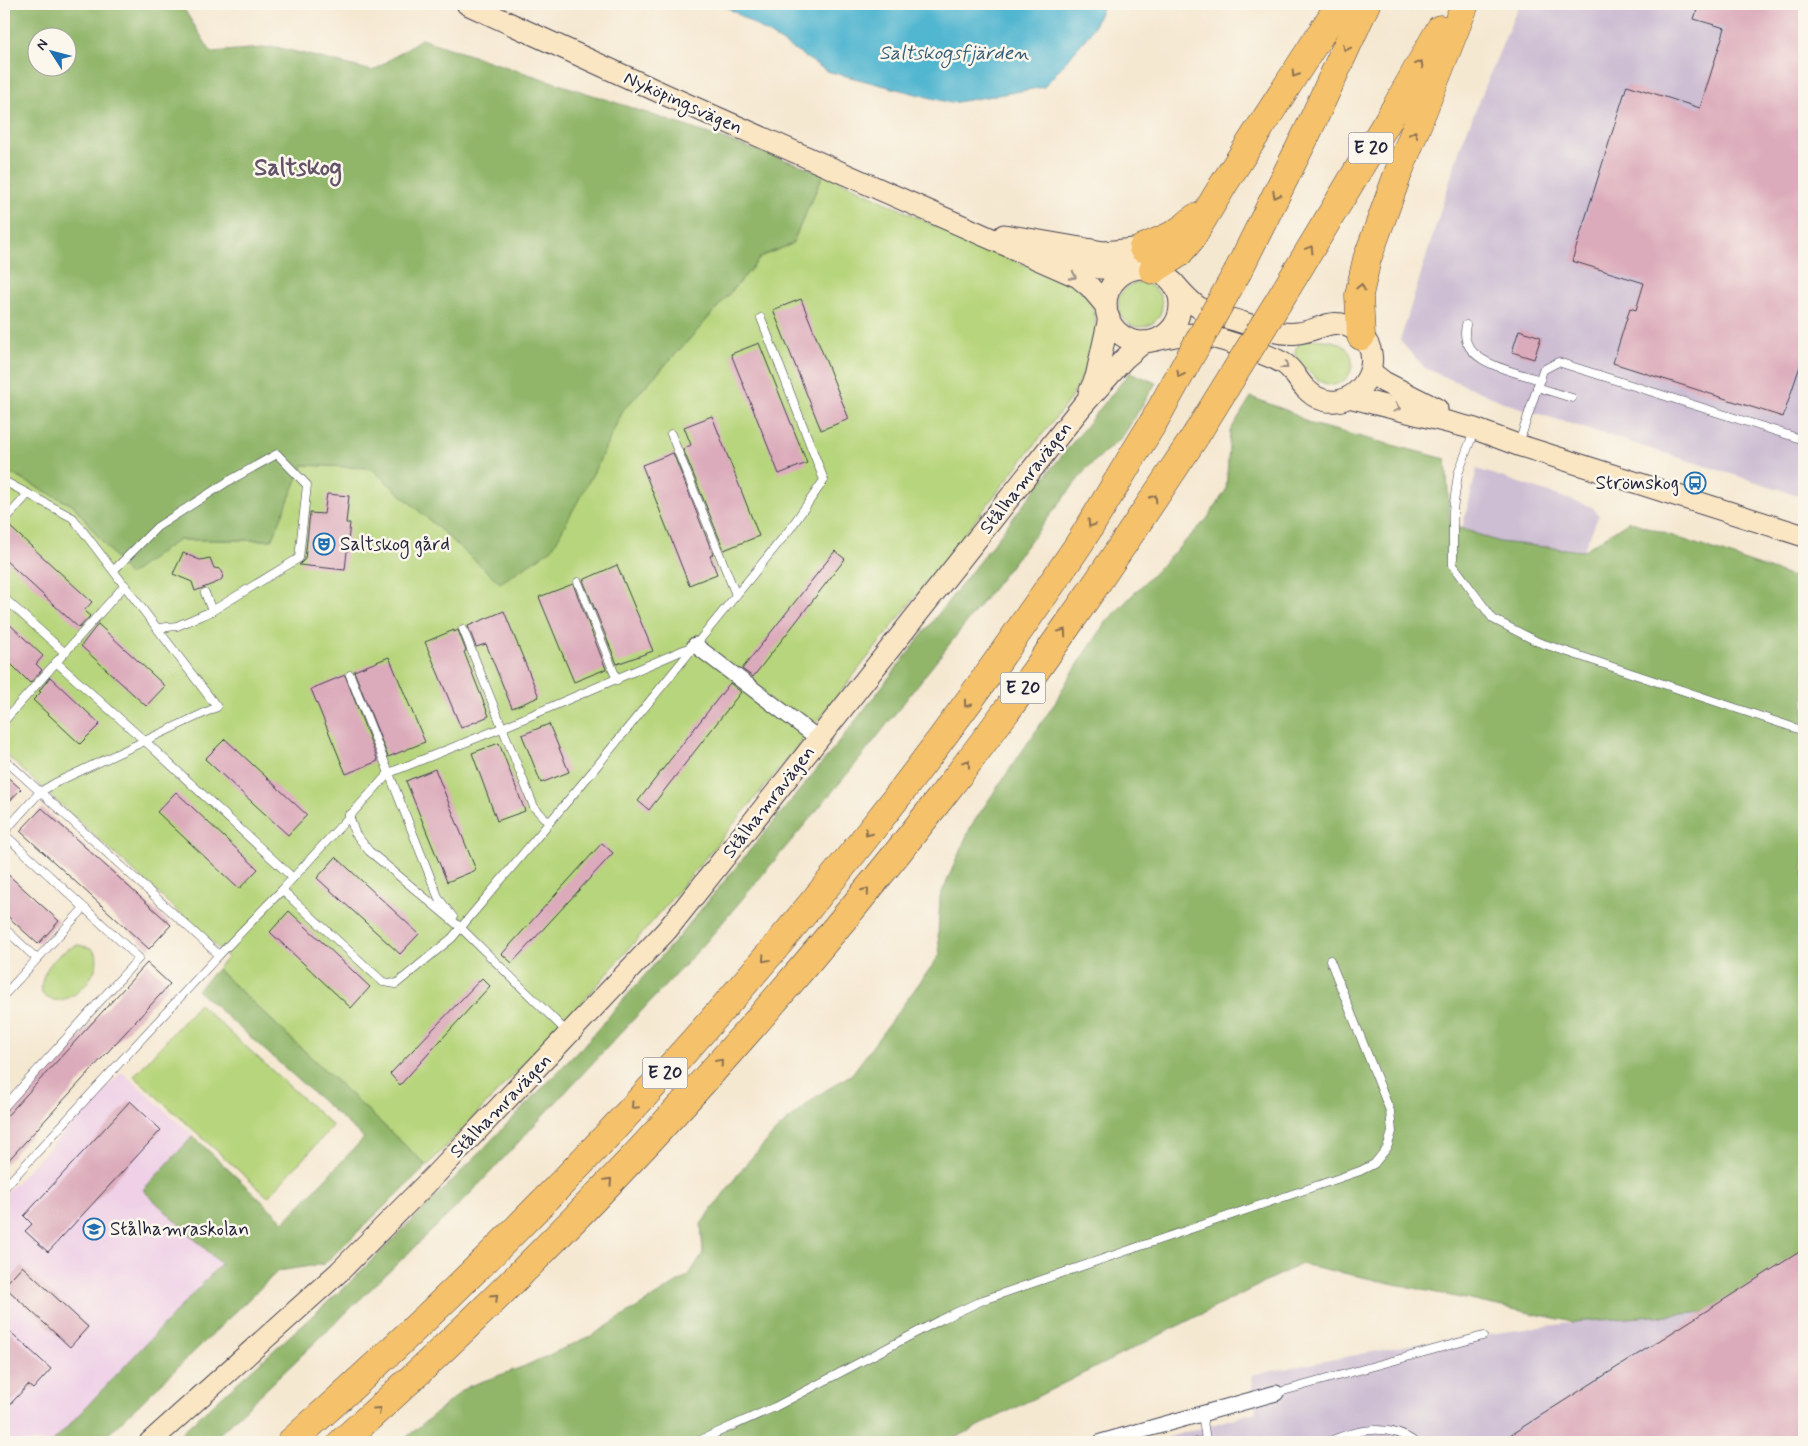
<svg xmlns="http://www.w3.org/2000/svg" width="1808" height="1446" viewBox="0 0 1808 1446" font-family="Mynerve,sans-serif">
  <style>
    .built { fill: #efd0e7 }
    .industrial { fill: #cdbed3 }
    .green { fill: #b7d57b; stroke: #6c7c5b }
    .forest { fill: #91b66b; stroke: #5a6c53; fill-rule: evenodd }
    .water { fill: #51b6d0; stroke: #3a6c86 }
    .building { fill: #dcabbb }
    .lines { fill: none; stroke-linecap: round; stroke-linejoin: round }
    .service-casing { stroke: #424052; stroke-width: 9 }
    .minor-casing { stroke: #424052; stroke-width: 17 }
    .secondary-casing { stroke: #424052; stroke-width: 23 }
    .motorway-casing { stroke: #424052; stroke-width: 29 }
    .service { stroke: #fff; stroke-width: 8 }
    .minor { stroke: #fff; stroke-width: 15 }
    .secondary { stroke: #fbe6c4; stroke-width: 21 }
    .motorway { stroke: #f5c16b; stroke-width: 28 }
    .motorway-bridge-casing { stroke: #424052; stroke-width: 29; stroke-linecap: butt }
    .motorway-bridge { stroke: #f5c16b; stroke-width: 28 }
    .oneway { stroke: #8c7253 }
    .oneway2 { stroke: #998e86 }
    .labels { text-anchor: middle; dominant-baseline: central; stroke-width: 5; stroke-linejoin: round; paint-order: stroke }
    .shield { fill: #fbf7ec; stroke: #636270; stroke-width: 1 }
    .shield-label { font-size: 18px; font-weight: bold; fill: #22223b }
    .street-label { font-size: 19px; fill: #22223b; stroke: #fbf7ec }
    .poi-label { font-size: 19px; fill: #22223b; stroke: #fbf7ec; text-anchor: start }
    .water-label { font-size: 20px; font-style: italic; fill: #355d77; stroke: #fbf7ec }
    .district-label { font-size: 24px; font-weight: bold; fill: #635268; stroke: #fbf7ec }
  </style>
  <rect width="100%" height="100%" fill="#fbf7ec"/>
  <filter id="ink" filterUnits="userSpaceOnUse"><feTurbulence type="fractalNoise" baseFrequency=".02" numOctaves="2"/><feDisplacementMap in="SourceGraphic" scale="10" xChannelSelector="R" yChannelSelector="G"/><feConvolveMatrix kernelMatrix="1 2 1 2 8 2 1 2 1" color-interpolation-filters="sRGB"/></filter>
  <filter id="wash" filterUnits="userSpaceOnUse"><feTurbulence type="fractalNoise" baseFrequency=".0096" numOctaves="4" result="noise"/><feDisplacementMap in="SourceGraphic" scale="20" xChannelSelector="R" yChannelSelector="G"/><feGaussianBlur stdDeviation="1.12" result="paint"/><feColorMatrix in="noise" values="0 0 0 0 0 0 0 0 0 0 0 0 0 0 0 0 0 1.4 0 .05"/><feComposite in="paint" operator="in"/></filter>
  <g filter="url(#wash)">
    <rect width="100%" height="100%" fill="#f5e8d1"/>
    <path class="built" d="M122,1072L193,1136L143,1190L221,1264L53,1442H4V1195Z"/>
    <g class="industrial">
      <path d="M1519,4H1804V497L1508,404L1425,368L1400,341L1460,148Z"/>
      <path d="M1477,469L1592,507L1599,515L1583,551L1499,542L1462,529Z"/>
      <path d="M1804,1208V1442H1152L1256,1412L1252,1375L1408,1345L1577,1322Z"/>
    </g>
    <g class="green">
      <path d="M824,173L990,252L1075,283L1093,305L1096,325L1094,352L1071,398L799,745L658,915L579,1006L427,1166L217,969L228,957L4,753V470L74,506L129,574L178,540H272L302,465L371,468L500,582L596,468L623,410L697,331L762,256L792,244Z"/>
      <circle cx="1140" cy="305" r="22"/>
      <path d="M1308,339C1319,340 1333,339 1342,345C1358,354 1354,379 1337,384C1324,387 1315,378 1307,370C1294,358 1288,348 1308,339Z"/>
      <path d="M78,945L91,948C93,950 95,952 96,954C103,975 64,1016 42,994C38,972 58,951 78,945Z"/>
      <path d="M199,1004L333,1126L268,1197L134,1076Z"/>
    </g>
    <g class="forest">
      <path d="M4,4H182L184,9L211,52L276,47L373,71L421,39L614,102L824,173L792,244L762,256L697,331L623,410L596,468L552,549L500,583L371,468L303,465L272,540H178L129,575L74,506L4,470ZM38,38H68V68H38Z"/>
      <path d="M1130,372L1156,383L1123,436L1087,468L859,760L706,942L469,1195L211,1442H171L348,1284L448,1185L583,1046L679,936L832,751L1055,464Z"/>
      <path d="M1251,397L1288,411L1311,424L1446,459L1450,524L1499,542L1583,551L1629,521L1804,581V1305L1573,1322L1301,1264L947,1442H401L467,1387L525,1366L593,1335L689,1275L703,1253L701,1224L745,1165L778,1129L817,1096L852,1074L940,955L938,935L940,897L971,826L1055,703L1067,681L1107,621L1207,519L1226,490L1230,431Z"/>
      <path d="M217,969L427,1166L324,1264L278,1271L100,1442H53L221,1264L143,1190L193,1136L284,1222L364,1138L197,990Z"/>
    </g>
    <path class="water" d="M722,4H1104L1091,32L1044,87L951,103L827,71Z"/>
    <g id="blocks">
      <g class="building">
        <path d="M1699,4H1804V364L1801,363L1783,417L1613,363L1630,308L1636,310L1644,283L1572,261L1627,85L1700,108L1725,28L1694,19Z"/>
        <path d="M801,299L849,419L821,430L773,310Z"/>
        <path d="M1519,330L1541,337L1534,359L1512,352Z"/>
        <path d="M759,343L807,463L779,474L731,354Z"/>
        <path d="M712,416L759,536L724,550L683,449L691,445L684,427Z"/>
        <path d="M673,453L713,554L710,556L717,574L689,585L642,465Z"/>
        <path d="M327,494L349,496L346,523H350L345,570L299,565L305,559L310,513L324,514Z"/>
        <path d="M8,525L92,602L84,611L90,616L79,628L4,559V527Z"/>
        <path d="M835,551L845,559L753,677L742,669Z"/>
        <path d="M183,553L200,560L210,558L214,568L220,569L223,573L222,579L218,582L195,591L192,582L173,574Z"/>
        <path d="M617,565L653,651L617,664L583,580Z"/>
        <path d="M573,584L606,669L574,682L539,597Z"/>
        <path d="M504,611L539,697L512,708L486,644L476,647L468,626Z"/>
        <path d="M4,619L43,656L36,664L42,670L30,683L4,657Z"/>
        <path d="M98,624L165,686L146,706L81,646Z"/>
        <path d="M454,630V632L458,630L466,651L464,652L489,716L461,728L425,642Z"/>
        <path d="M389,657L425,742L388,757L354,671Z"/>
        <path d="M345,675L378,761L346,774L311,689Z"/>
        <path d="M50,677L100,724L80,744L33,700L41,692L39,691Z"/>
        <path d="M730,683L741,692L649,810L638,801Z"/>
        <path d="M549,724L569,772L541,783L522,735Z"/>
        <path d="M225,739L307,815L288,835L205,759Z"/>
        <path d="M499,743L525,811L497,821L472,753Z"/>
        <path d="M435,769L476,870L447,882L406,781Z"/>
        <path d="M4,774L21,789L4,807Z"/>
        <path d="M176,792L258,869L239,889L157,812Z"/>
        <path d="M42,808L171,925L149,949L20,831Z"/>
        <path d="M602,843L613,853L512,963L502,954Z"/>
        <path d="M336,857L419,934L400,954L317,878Z"/>
        <path d="M4,871L59,921L38,944L4,913Z"/>
        <path d="M289,911L370,987L351,1008L270,932Z"/>
        <path d="M147,963L170,984L4,1165V1119Z"/>
        <path d="M482,978L490,986L400,1085L390,1074Z"/>
        <path d="M130,1101L161,1130L48,1252L25,1231L32,1224L24,1216Z"/>
        <path d="M1804,1249V1442H1499Z"/>
        <path d="M22,1266L88,1327L70,1347L4,1286Z"/>
        <path d="M4,1326L51,1369L33,1389L28,1385L4,1411Z"/>
      </g>
    </g>
  </g>
  <g filter="url(#ink)">
    <use href="#blocks" fill-opacity="0" stroke="#424052" stroke-width="1"/>
    <g class="lines">
      <g class="service-casing">
        <g id="service">
          <path d="M1466,325C1457,363 1514,371 1540,380"/>
          <path d="M1537,387L1572,398"/>
          <path d="M1474,431L1458,474L1453,510V565L1493,619L1538,642L1804,731"/>
          <path d="M671,434L736,595"/>
          <path d="M1519,443L1543,370L1558,362L1804,440"/>
          <path d="M4,481L73,518L217,707L57,782L40,792L4,832"/>
          <path d="M4,521L28,494"/>
          <path d="M114,570L157,527L227,482L277,454L307,485L299,558L212,611L177,626L158,628"/>
          <path d="M578,582L617,680"/>
          <path d="M205,593L212,611"/>
          <path d="M4,598L64,652"/>
          <path d="M463,629L534,807L548,822"/>
          <path d="M56,662L146,742L292,877"/>
          <path d="M350,675L439,899L453,917"/>
          <path d="M4,721L125,585"/>
          <path d="M4,759L219,955L4,1188"/>
          <path d="M349,815L355,833L369,851L460,927L568,1033"/>
          <path d="M4,834L139,958L4,1107"/>
          <path d="M282,890L383,982L396,984L452,938L592,772L790,529L824,480L761,318"/>
          <path d="M4,928L37,959"/>
          <path d="M219,955L282,890L389,773L504,727L693,646"/>
          <path d="M4,995L84,908"/>
          <path d="M1276,1393L1483,1336"/>
          <path d="M696,1442L775,1407L940,1320L983,1300L1360,1171L1374,1164L1387,1148L1392,1132L1390,1111L1330,960"/>
          <path d="M1196,1442L1206,1440L1202,1414"/>
          <path d="M1328,1442C1356,1429 1389,1423 1415,1442"/>
        </g>
      </g>
      <g class="minor-casing">
        <g id="minor">
          <path d="M695,645L819,739"/>
          <path d="M1101,1442L1276,1393"/>
        </g>
      </g>
      <g class="secondary-casing">
        <g id="secondary">
          <path d="M467,4L666,95L1078,277L1090,287L1106,306"/>
          <path d="M1004,235L1104,252L1143,248"/>
          <path d="M1049,251L1099,268L1131,269"/>
          <circle cx="1143" cy="305" r="37"/>
          <path d="M1155,340C1167,338 1180,334 1193,334C1207,333 1274,356 1286,365C1294,371 1298,381 1305,388C1344,430 1399,362 1356,331C1333,314 1320,331 1298,333C1275,336 1250,324 1228,318C1220,315 1210,314 1203,310C1191,304 1181,291 1173,282"/>
          <path d="M1371,372L1384,382L1437,409"/>
          <path d="M1089,393L1096,377L1109,318"/>
          <path d="M1349,397L1475,429L1518,445L1804,536"/>
          <path d="M150,1442L339,1272L435,1175L667,930L1083,405L1124,359L1144,342"/>
        </g>
      </g>
      <g class="motorway-casing">
        <g id="motorway">
          <path d="M1143,248C1164,239 1178,235 1195,218"/>
          <path d="M1153,270L1178,254L1190,240L1225,182L1340,4"/>
          <path d="M1238,271L1308,131L1366,4"/>
          <path d="M1285,291L1396,107L1440,29"/>
          <path d="M1361,336L1359,295L1367,259L1399,171L1465,4"/>
          <path d="M291,1442C497,1259 689,1059 861,843C920,769 976,693 1029,616C1046,592 1063,568 1079,544C1104,504 1128,463 1153,423"/>
          <path d="M342,1442C560,1247 760,1030 939,800C1031,683 1114,559 1196,435"/>
        </g>
      </g>
      <use href="#service" class="service"/>
      <use href="#minor" class="minor"/>
      <use href="#secondary" class="secondary"/>
      <use href="#motorway" class="motorway"/>
      <g class="motorway-bridge-casing">
        <g id="motorway-bridge">
          <path d="M1153,423L1238,271"/>
          <path d="M1196,435L1285,291"/>
        </g>
      </g>
      <use href="#motorway-bridge" class="motorway-bridge"/>
    </g>
    <defs><path id="oneway-chevron" d="M-2-3.5L2.5 0L-2 3.5" fill="none" stroke-width="1.6" stroke-linecap="round" stroke-linejoin="round" transform="scale(1.25)"/></defs>
    <g class="oneway">
      <use href="#oneway-chevron" transform="translate(1346 48) rotate(115)"/>
      <use href="#oneway-chevron" transform="translate(1420 64) rotate(-61)"/>
      <use href="#oneway-chevron" transform="translate(1295 74) rotate(123)"/>
      <use href="#oneway-chevron" transform="translate(1414 134) rotate(-69)"/>
      <use href="#oneway-chevron" transform="translate(1276 195) rotate(117)"/>
      <use href="#oneway-chevron" transform="translate(1310 249) rotate(-59)"/>
      <use href="#oneway-chevron" transform="translate(1361 287) rotate(-78)"/>
      <use href="#oneway-chevron" transform="translate(1180 374) rotate(119)"/>
      <use href="#oneway-chevron" transform="translate(1154 498) rotate(-57)"/>
      <use href="#oneway-chevron" transform="translate(1091 524) rotate(122)"/>
      <use href="#oneway-chevron" transform="translate(1063 632) rotate(-55)"/>
      <use href="#oneway-chevron" transform="translate(967 704) rotate(126)"/>
      <use href="#oneway-chevron" transform="translate(967 763) rotate(-53)"/>
      <use href="#oneway-chevron" transform="translate(868 833) rotate(129)"/>
      <use href="#oneway-chevron" transform="translate(866 891) rotate(-51)"/>
      <use href="#oneway-chevron" transform="translate(765 959) rotate(131)"/>
      <use href="#oneway-chevron" transform="translate(720 1062) rotate(-49)"/>
      <use href="#oneway-chevron" transform="translate(634 1106) rotate(133)"/>
      <use href="#oneway-chevron" transform="translate(609 1181) rotate(-47)"/>
      <use href="#oneway-chevron" transform="translate(495 1297) rotate(-44)"/>
      <use href="#oneway-chevron" transform="translate(378 1410) rotate(-42)"/>
    </g>
    <g class="oneway2">
      <use href="#oneway-chevron" transform="translate(1073 276) rotate(27)"/>
      <use href="#oneway-chevron" transform="translate(1285 366) rotate(38)"/>
      <use href="#oneway-chevron" transform="translate(1397 408) rotate(15)"/>
    </g>
  </g>
  <defs>
    <g id="bus-ring" transform="scale(1.125)"><circle r="9.5" fill="#fbf7ec" stroke="#1f6fb2" stroke-width="1.5"/><path d="M-5-6H5V4H4V6H2V4H-2V6H-4V4H-5ZM-3.5-4V0h7V-4ZM-3.5 1.2v1.5H-2V1.2ZM2 1.2v1.5H3.5V1.2Z" fill="#1f6fb2"/></g>
    <g id="theatre-ring" transform="scale(1.125)"><circle r="9.5" fill="#fbf7ec" stroke="#1f6fb2" stroke-width="1.5"/><path d="M-5-5.5Q0-4 5-5.5V0Q5 5 0 6Q-5 5-5 0ZM-3.3-2.5H-1v1.5H-3.3ZM1-2.5H3.3v1.5H1ZM-2.8 1Q0 5.5 2.8 1Z" fill="#1f6fb2"/></g>
    <g id="school-ring" transform="scale(1.125)"><circle r="9.5" fill="#fbf7ec" stroke="#1f6fb2" stroke-width="1.5"/><path d="M0-5L7-2L0 1L-7-2ZM-4 1L0 2.5L4 1V4Q0 6-4 4Z" fill="#1f6fb2"/></g>
  </defs>
  <g fill-rule="evenodd">
    <use href="#bus-ring" x="1695" y="483"/>
    <use href="#theatre-ring" x="324" y="544"/>
    <use href="#school-ring" x="94" y="1229"/>
  </g>
  <g class="labels">
    <g class="shield">
      <rect x="1348.5" y="132.5" width="45" height="31" rx="4"/>
      <rect x="1000.5" y="672.5" width="45" height="31" rx="4"/>
      <rect x="642.5" y="1057.5" width="45" height="31" rx="4"/>
    </g>
    <g class="shield-label">
      <text x="1371" y="148">E 20</text>
      <text x="1023" y="688">E 20</text>
      <text x="665" y="1073">E 20</text>
    </g>
    <g class="street-label">
      <text transform="translate(683 103) rotate(24)">Nyköpingsvägen</text>
      <text transform="translate(1026 478) rotate(-52)">Stålhamravägen</text>
      <text transform="translate(769 802) rotate(-52)">Stålhamravägen</text>
      <text transform="translate(501 1106) rotate(-46)">Stålhamravägen</text>
    </g>
    <g class="poi-label">
      <text x="1679" y="483" text-anchor="end">Strömskog</text>
      <text x="340" y="544">Saltskog gård</text>
      <text x="110" y="1229">Stålhamraskolan</text>
    </g>
    <g class="water-label">
      <text x="954" y="53">Saltskogsfjärden</text>
    </g>
    <g class="district-label">
      <text x="298" y="168">Saltskog</text>
    </g>
  </g>
  <rect width="1808" height="1446" fill="none" stroke="#fbf7ec" stroke-width="20"/>
  <g transform="translate(52 52) rotate(306)"><circle r="24" fill="#fbf7ec" stroke="#a4a2a5"/>
  <path d="M0-4L9 19L0 12L-9 19Z" fill="#1f6fb2"/>
  <text y="-8" font-size="14" font-weight="bold" text-anchor="middle" fill="#22223b">N</text>
  </g>
</svg>
